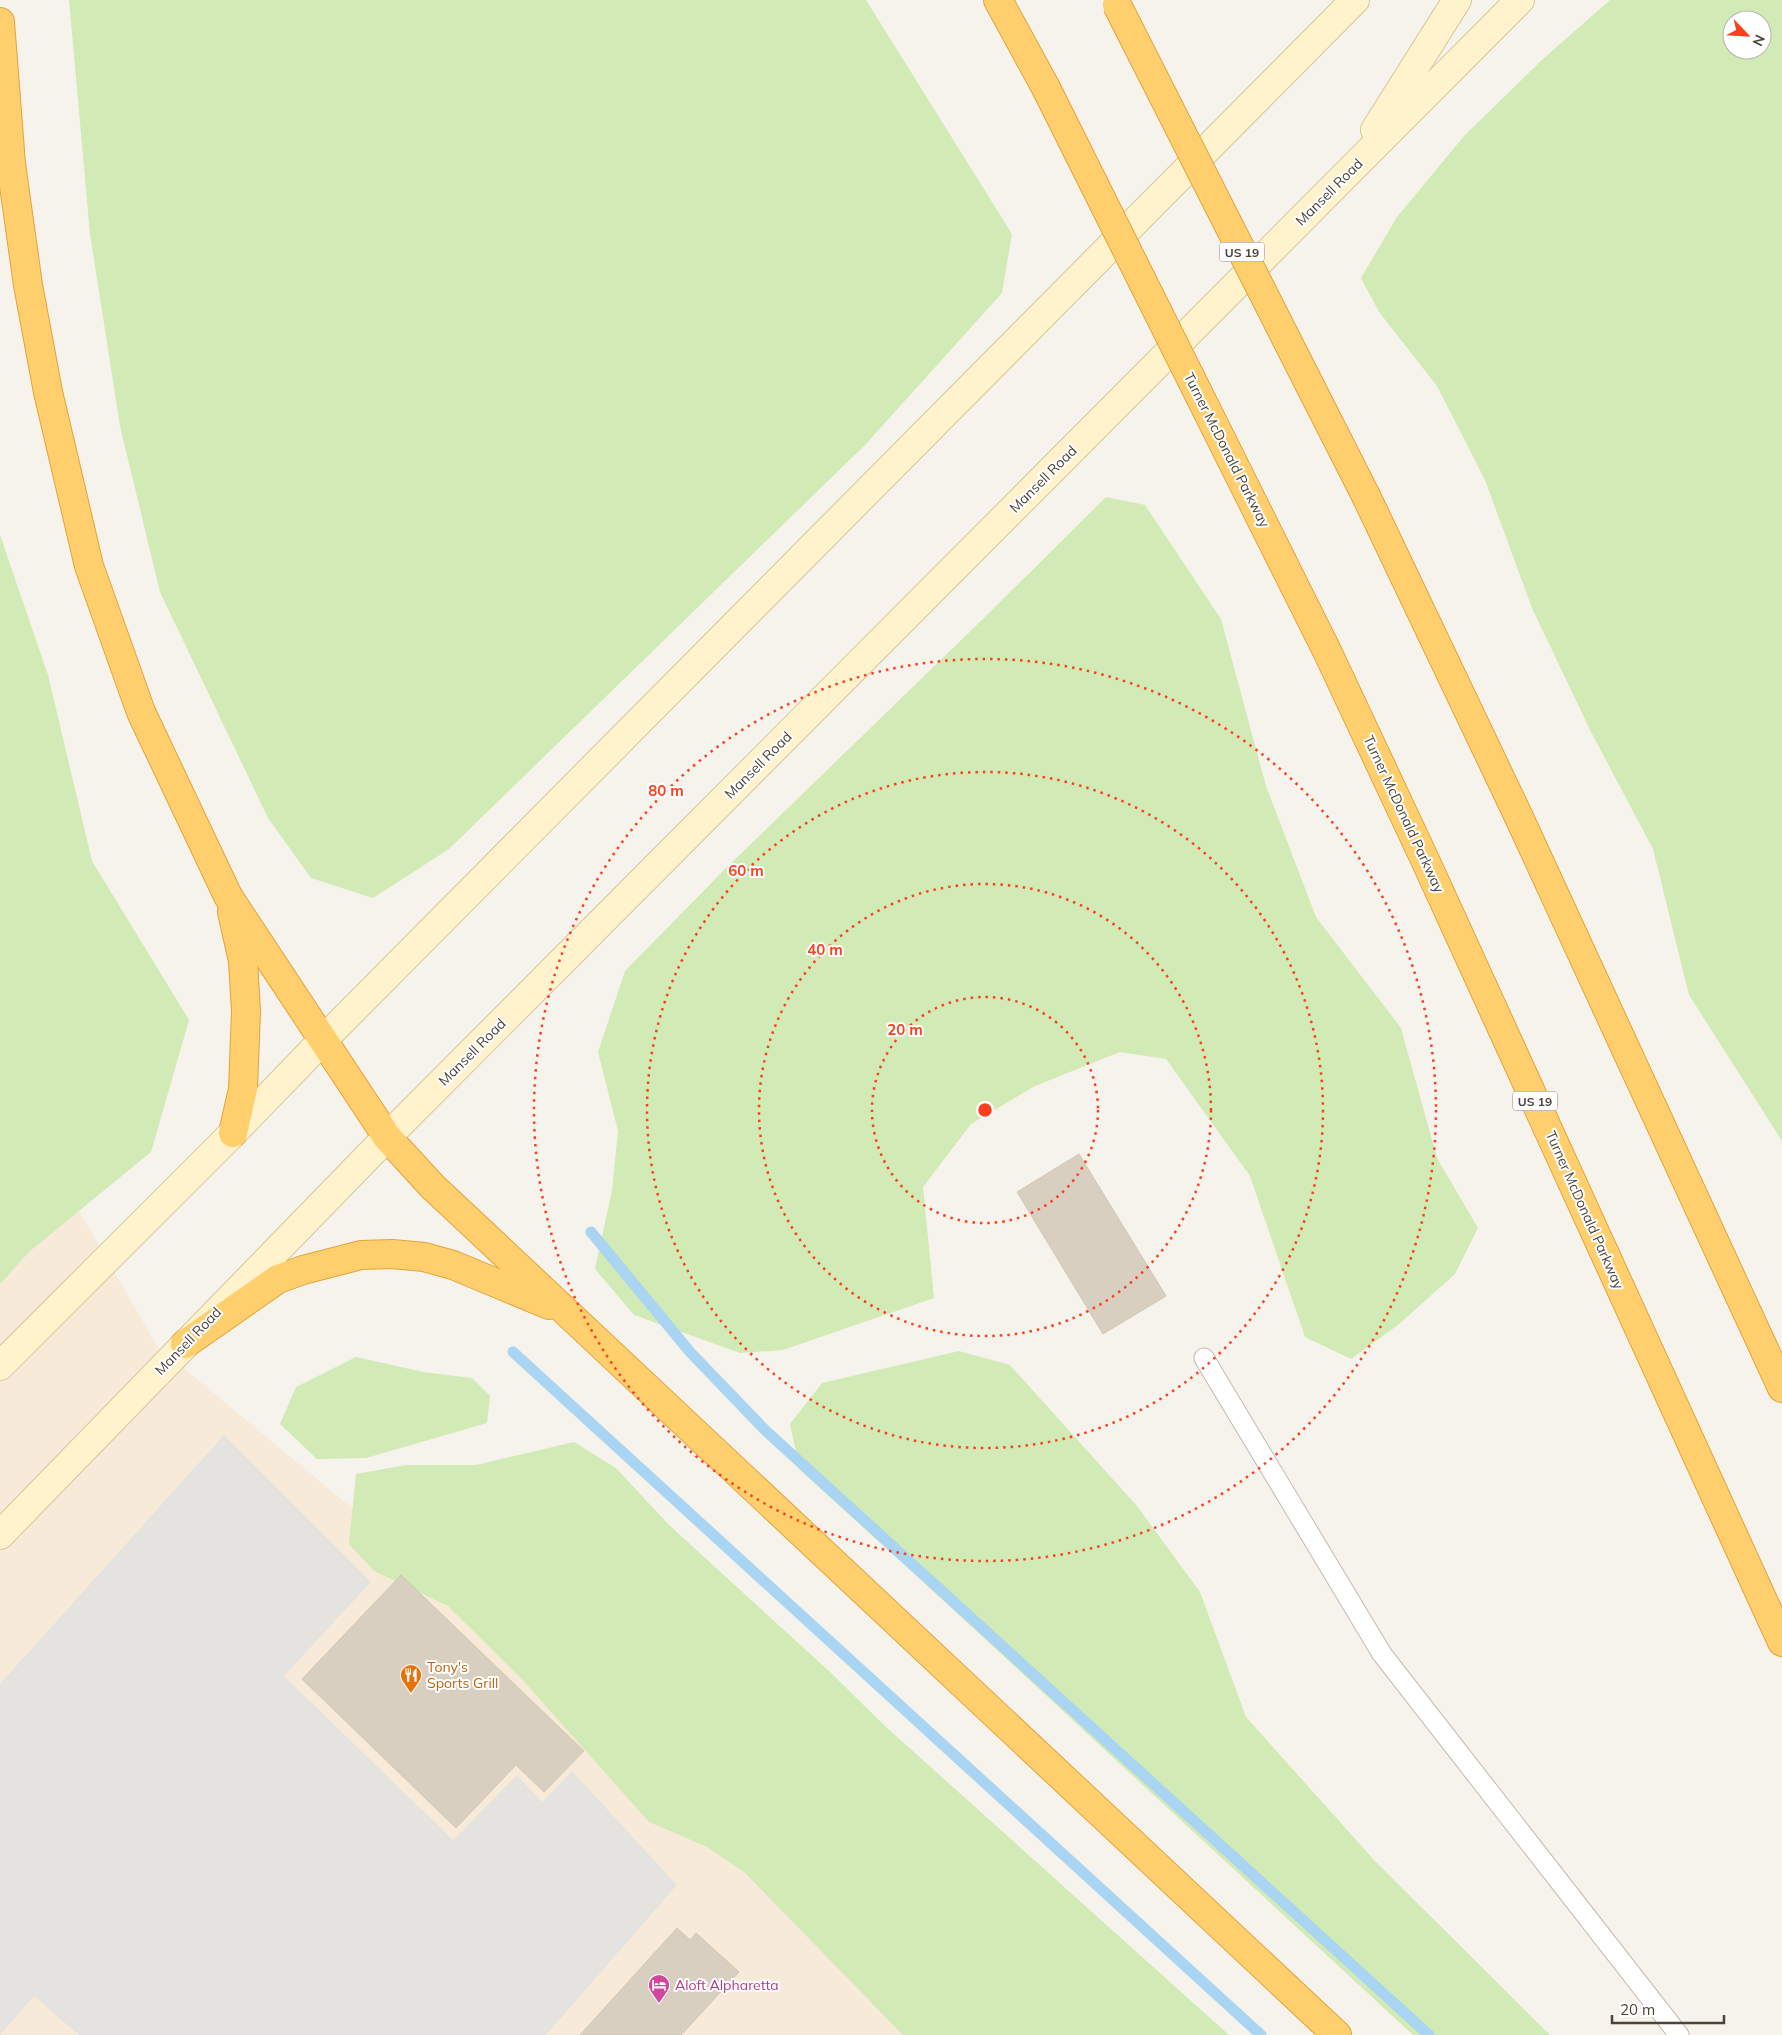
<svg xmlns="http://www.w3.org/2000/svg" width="1782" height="2035" viewBox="0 0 1782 2035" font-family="Mulish,sans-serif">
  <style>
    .commercial { fill: #f7ead8 }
    .green { fill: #d2eab5; fill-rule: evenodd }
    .parking { fill: #e5e3e0 }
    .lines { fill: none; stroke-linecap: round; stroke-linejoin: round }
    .stream { stroke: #a9d4f2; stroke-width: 11 }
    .building { fill: #d8cfc1; stroke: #d3c7b4 }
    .service-casing { stroke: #c2bbae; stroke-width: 21 }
    .secondary-casing { stroke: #d6c79b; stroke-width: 30 }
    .motorway-casing { stroke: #e0a43c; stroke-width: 30 }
    .service { stroke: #fff; stroke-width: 19 }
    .secondary { stroke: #fff3cd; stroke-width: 28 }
    .motorway { stroke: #ffcf6e; stroke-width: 28 }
    .motorway-bridge-casing { stroke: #e0a43c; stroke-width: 30; stroke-linecap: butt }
    .motorway-bridge { stroke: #ffcf6e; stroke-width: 28 }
    .ring { fill: none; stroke: #fc3f1d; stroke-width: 2.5; stroke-dasharray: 2.5 5 }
    .labels { text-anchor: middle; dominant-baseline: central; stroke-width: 4; stroke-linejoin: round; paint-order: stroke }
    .shield { fill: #fff; stroke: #817c74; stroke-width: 1 }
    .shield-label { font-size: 12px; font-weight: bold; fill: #4b4439 }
    .street-label { font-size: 14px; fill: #4b4439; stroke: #fff }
    .food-label { font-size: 14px; fill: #c56008; stroke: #fff; text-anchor: start }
    .hotel-label { font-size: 14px; fill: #b23c85; stroke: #fff; text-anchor: start }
    .centre { fill: #fc3f1d; stroke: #fff; stroke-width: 2.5 }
    .ring-label { font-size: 15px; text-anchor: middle; font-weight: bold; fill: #fc3f1d; stroke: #fff; stroke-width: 4; stroke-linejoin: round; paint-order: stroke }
  </style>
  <rect width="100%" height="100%" fill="#f6f3ec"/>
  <path class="commercial" d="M43,1149L157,1346L726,1819L977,2035H0V1156Z"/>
  <g class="green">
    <path d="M69,0H866L1012,234L1002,293L865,445L449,849L373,898L311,878L268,818L160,592L120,426L90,234Z"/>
    <path d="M1610,0H1782V1141L1689,995L1653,849L1591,732L1532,608L1485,480L1437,386L1379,312L1361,278L1397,217L1464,136L1544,58ZM1732,20H1762V50H1732Z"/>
    <path d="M1106,497L1145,505L1221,619L1266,786L1316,917L1401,1028L1437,1158L1478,1228L1455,1274L1398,1325L1351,1359L1305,1337L1250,1176L1166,1059L1120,1052L1035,1086L971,1124L923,1187L934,1298L783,1350L740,1353L634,1315L595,1269L612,1190L618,1131L598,1052L625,971L725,869L985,617Z"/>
    <path d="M0,535L48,675L92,861L189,1020L151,1152L30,1251L0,1284Z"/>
    <path d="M959,1351L1010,1365L1137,1506L1200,1592L1246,1717L1374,1860L1550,2035H1413L945,1602L800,1470L790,1424L822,1383Z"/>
    <path d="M356,1357L423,1372L472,1378L490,1396L487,1423L366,1458L317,1459L280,1424L296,1387Z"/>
    <path d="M574,1442L616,1468L668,1524L830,1672L885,1726L1229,2035H903L744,1872L707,1847L649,1822L520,1677L448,1606L374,1571L349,1544L356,1474L406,1465H476Z"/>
  </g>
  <path class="parking" d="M224,1435L371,1582L284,1676L453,1840L517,1775L542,1802L572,1771L677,1885L546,2035H79L34,1996L0,2035V1684Z"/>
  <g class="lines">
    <g class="stream">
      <path d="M591,1232L690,1352L765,1430L1429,2035"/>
      <path d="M513,1352L1261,2035"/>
    </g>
  </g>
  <g class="building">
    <path d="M1079,1154L1166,1296L1103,1334L1017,1192Z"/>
    <path d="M401,1575L584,1751L544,1792L516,1765L456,1828L302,1679Z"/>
    <path d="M677,1928L690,1940L696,1933L739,1972L681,2035H580Z"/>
  </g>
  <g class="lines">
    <g class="service-casing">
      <path id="service" d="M1204,1358L1382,1654L1679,2035"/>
    </g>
    <g class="secondary-casing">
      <g id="secondary">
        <path d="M1375,130L1457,0"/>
        <path d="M0,1366L233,1133L323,1040L1355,0"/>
        <path d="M0,1535L387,1137L1520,0"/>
      </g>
    </g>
    <g class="motorway-casing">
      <g id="motorway">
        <path d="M998,0L1046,88"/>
        <path d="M0,22L11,164L28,285L48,392L89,566L141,712L228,896L387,1137L432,1186L1337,2035"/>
        <path d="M1367,498L1517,813L1782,1388"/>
        <path d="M1283,563L1327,651L1426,862L1782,1642"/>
        <path d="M232,912L243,961L246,1011L243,1089L233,1133"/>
        <path d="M185,1344L278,1279L303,1270L361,1255L392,1254L424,1257L453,1265L549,1305"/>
      </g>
    </g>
    <use href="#service" class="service"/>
    <use href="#secondary" class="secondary"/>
    <use href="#motorway" class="motorway"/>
    <g class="motorway-bridge-casing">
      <g id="motorway-bridge">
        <path d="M1117,5L1367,498"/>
        <path d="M1046,88L1283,563"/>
      </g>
    </g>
    <use href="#motorway-bridge" class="motorway-bridge"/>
  </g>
  <g class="ring">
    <circle cx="985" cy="1110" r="113"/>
    <circle cx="985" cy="1110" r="226"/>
    <circle cx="985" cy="1110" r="338"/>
    <circle cx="985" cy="1110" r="451"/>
  </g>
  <defs>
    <g id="restaurant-pin" transform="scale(1.125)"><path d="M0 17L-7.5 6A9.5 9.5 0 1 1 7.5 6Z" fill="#e8710a" stroke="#fff"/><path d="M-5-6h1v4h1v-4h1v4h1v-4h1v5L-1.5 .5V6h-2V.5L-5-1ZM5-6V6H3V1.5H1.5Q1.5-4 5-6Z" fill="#fff"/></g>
    <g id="hotel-pin" transform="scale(1.125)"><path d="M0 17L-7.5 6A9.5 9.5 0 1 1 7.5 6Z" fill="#d1479c" stroke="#fff"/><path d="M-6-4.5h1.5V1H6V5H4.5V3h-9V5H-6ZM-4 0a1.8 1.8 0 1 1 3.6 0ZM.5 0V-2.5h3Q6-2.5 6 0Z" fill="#fff"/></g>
  </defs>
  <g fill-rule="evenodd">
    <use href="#restaurant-pin" x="411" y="1675"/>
    <use href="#hotel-pin" x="659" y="1985"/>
  </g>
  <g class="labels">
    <g class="shield">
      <rect x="1219.5" y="242.5" width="45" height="19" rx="4"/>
      <rect x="1512.5" y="1091.5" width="45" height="19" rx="4"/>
    </g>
    <g class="shield-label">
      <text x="1242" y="252">US 19</text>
      <text x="1535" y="1101">US 19</text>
    </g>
    <g class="street-label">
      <text transform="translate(1329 192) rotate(-45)">Mansell Road</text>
      <text transform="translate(1227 450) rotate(63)">Turner McDonald Parkway</text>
      <text transform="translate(1043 479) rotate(-45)">Mansell Road</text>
      <text transform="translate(758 765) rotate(-45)">Mansell Road</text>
      <text transform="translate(1404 814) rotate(65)">Turner McDonald Parkway</text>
      <text transform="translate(472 1052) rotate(-45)">Mansell Road</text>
      <text transform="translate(1585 1210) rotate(66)">Turner McDonald Parkway</text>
      <text transform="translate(188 1341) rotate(-46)">Mansell Road</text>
    </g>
    <g class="food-label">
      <text x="427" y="1667">Tony's<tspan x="427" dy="16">Sports Grill</tspan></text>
    </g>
    <g class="hotel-label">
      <text x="675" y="1985">Aloft Alpharetta</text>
    </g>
  </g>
  <circle cx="985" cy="1110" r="8" class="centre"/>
  <g class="ring-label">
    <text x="666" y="796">80 m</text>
    <text x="746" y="876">60 m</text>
    <text x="825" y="955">40 m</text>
    <text x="905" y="1035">20 m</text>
  </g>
  <g transform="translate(1747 35) rotate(115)"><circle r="24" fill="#ffffff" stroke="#b7b4b0"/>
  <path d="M0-4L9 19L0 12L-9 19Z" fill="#fc3f1d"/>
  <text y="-8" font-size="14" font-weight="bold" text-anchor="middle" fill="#4b4439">N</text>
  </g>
  <path d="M1612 2015v8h112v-8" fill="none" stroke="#4b4439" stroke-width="2.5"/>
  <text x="1620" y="2015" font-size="15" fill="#4b4439" stroke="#ffffff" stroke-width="4" paint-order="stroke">20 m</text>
</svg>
